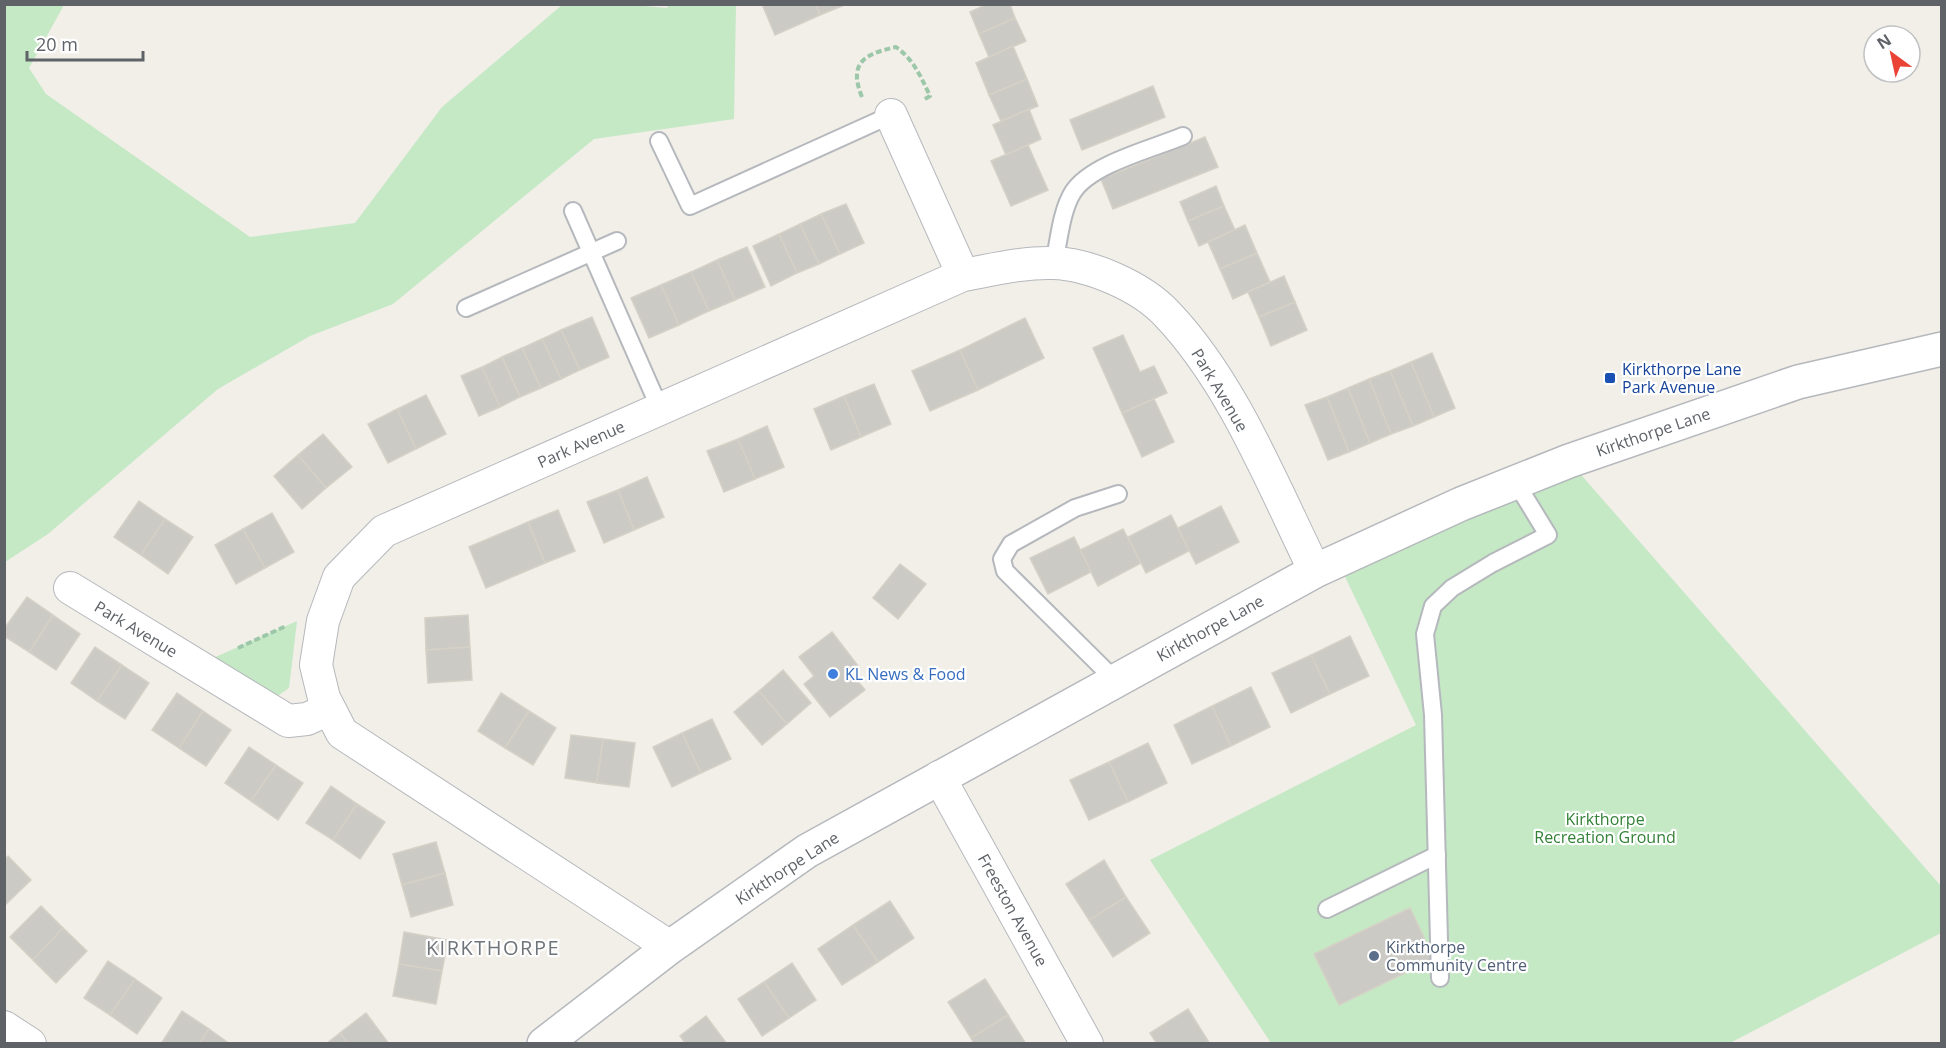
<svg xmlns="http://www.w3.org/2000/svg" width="1946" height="1048" viewBox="0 0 1946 1048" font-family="'Open Sans',sans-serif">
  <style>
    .green { fill: #c5e8c5 }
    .building { fill: #cccac5; stroke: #d6d1c6; stroke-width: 1.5 }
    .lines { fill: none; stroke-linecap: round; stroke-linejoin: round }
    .service-casing { stroke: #b5b8bc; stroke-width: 20 }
    .minor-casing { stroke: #b5b8bc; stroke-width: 34 }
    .tertiary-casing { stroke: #b5b8bc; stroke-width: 36 }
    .path { stroke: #9cc7a9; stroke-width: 4; stroke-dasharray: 6 3; stroke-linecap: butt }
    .service { stroke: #fff; stroke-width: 16 }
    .minor { stroke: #fff; stroke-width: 32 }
    .tertiary { stroke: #fff; stroke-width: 33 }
    .transit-dot { fill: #1a4fb4; stroke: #fff; stroke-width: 2 }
    .shop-dot { fill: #3f7fe0; stroke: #fff; stroke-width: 2 }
    .service-dot { fill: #5c6f8a; stroke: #fff; stroke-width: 2 }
    .labels { text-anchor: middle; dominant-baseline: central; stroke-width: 4.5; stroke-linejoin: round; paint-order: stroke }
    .transit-label { font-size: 16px; fill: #164399; stroke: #fff; text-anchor: start }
    .street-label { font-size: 16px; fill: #5f6368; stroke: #fff }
    .shop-label { font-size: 16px; fill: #366cbe; stroke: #fff; text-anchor: start }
    .park-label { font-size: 16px; fill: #348238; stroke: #fff }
    .service-label { font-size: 16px; fill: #4e5e75; stroke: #fff; text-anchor: start }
    .quarter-label { font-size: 20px; letter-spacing: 1.5px; fill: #70757a; stroke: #fff }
  </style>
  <rect width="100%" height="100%" fill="#f1efe8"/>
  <g class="green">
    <path d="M633,5L667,8L669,4L736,5L734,119L594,139L393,304L310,336L218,389L48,534L5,562V5H64L29,68L46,94L250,237L355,223L442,107L562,5Z"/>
    <path d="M1569,461L1941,886V933L1730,1043H1271L1150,860L1416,725L1337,560Z"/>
    <path d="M297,621L289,688L279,695L269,694L211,659Z"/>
  </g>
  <g class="building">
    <path d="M762,4H816L820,15L775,35Z"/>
    <path d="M816,4H841L842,6L820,15Z"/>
    <path d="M988,4H1010L1015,18L979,34L970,12Z"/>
    <path d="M1015,18L1026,41L989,57L979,34Z"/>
    <path d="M1013,46L1027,79L989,95L976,63Z"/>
    <path d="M1027,79L1038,106L1001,121L989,95Z"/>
    <path d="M1153,86L1165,117L1082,150L1070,120Z"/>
    <path d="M1029,109L1041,139L1006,155L993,125Z"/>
    <path d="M1205,137L1218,167L1113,209L1101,179Z"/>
    <path d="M1028,145L1048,190L1011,206L991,161Z"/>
    <path d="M1216,186L1224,206L1188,221L1180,202Z"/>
    <path d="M846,204L864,243L840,254L821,214Z"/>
    <path d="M1224,206L1235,230L1199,246L1188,221Z"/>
    <path d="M821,214L840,254L819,264L800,224Z"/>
    <path d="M800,224L819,264L797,273L779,234Z"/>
    <path d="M1245,225L1257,253L1220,269L1208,242Z"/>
    <path d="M779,234L797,273L771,286L753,246Z"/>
    <path d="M747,247L765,287L735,300L717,260Z"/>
    <path d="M1257,253L1270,282L1233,299L1220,269Z"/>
    <path d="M717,260L735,300L709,311L691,272Z"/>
    <path d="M691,272L709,311L679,325L661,285Z"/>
    <path d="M1284,276L1295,302L1259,317L1248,292Z"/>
    <path d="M661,285L679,325L649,338L631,298Z"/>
    <path d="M1295,302L1307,330L1271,346L1259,317Z"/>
    <path d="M592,317L609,357L580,370L561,330Z"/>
    <path d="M1025,318L1044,358L978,390L960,350Z"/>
    <path d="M561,330L580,370L561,379L542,339Z"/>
    <path d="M1123,335L1140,372L1154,366L1167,393L1122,413L1093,348Z"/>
    <path d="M542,339L561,379L541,388L522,348Z"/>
    <path d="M522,348L541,388L520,397L502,357Z"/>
    <path d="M960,350L978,390L930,411L912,371Z"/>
    <path d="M1432,353L1455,408L1434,417L1411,362Z"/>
    <path d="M502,357L520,397L500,407L482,367Z"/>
    <path d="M1411,362L1434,417L1413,426L1390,371Z"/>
    <path d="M482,367L500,407L479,416L461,376Z"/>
    <path d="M1390,371L1413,426L1391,434L1369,379Z"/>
    <path d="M1369,379L1391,434L1370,443L1348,388Z"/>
    <path d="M874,384L891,424L861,437L844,396Z"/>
    <path d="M1348,388L1370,443L1349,452L1327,397Z"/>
    <path d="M426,395L446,434L416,449L397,409Z"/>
    <path d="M844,396L861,437L831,450L814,409Z"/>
    <path d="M1327,397L1349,452L1328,460L1305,405Z"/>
    <path d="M1154,399L1174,442L1142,457L1122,413Z"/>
    <path d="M397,409L416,449L388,463L368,424Z"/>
    <path d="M767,426L784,467L755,479L738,439Z"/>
    <path d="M323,434L352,467L326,488L298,455Z"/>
    <path d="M738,439L755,479L724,492L707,451Z"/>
    <path d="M298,455L326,488L302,509L274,476Z"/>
    <path d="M647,477L664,517L634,530L618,490Z"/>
    <path d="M618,490L634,530L604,543L587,502Z"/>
    <path d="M139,501L165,519L141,555L114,537Z"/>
    <path d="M1221,506L1239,542L1196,564L1178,528Z"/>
    <path d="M558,510L575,551L545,563L528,522Z"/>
    <path d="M272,513L294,552L265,568L243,529Z"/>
    <path d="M1171,515L1189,551L1146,573L1128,537Z"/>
    <path d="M165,519L193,537L168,574L141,555Z"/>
    <path d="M528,522L545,563L486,588L469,547Z"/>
    <path d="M243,529L265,568L236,584L215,545Z"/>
    <path d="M1123,529L1141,563L1098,586L1080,550Z"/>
    <path d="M1074,537L1091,572L1048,594L1030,558Z"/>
    <path d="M900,564L926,584L898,619L873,598Z"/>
    <path d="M27,597L53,615L29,652L4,636V629Z"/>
    <path d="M53,615L80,634L56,670L29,652Z"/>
    <path d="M468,615L470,647L426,650L425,618Z"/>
    <path d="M832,632L859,667L851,673L865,690L830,717L804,684L814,676L799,657Z"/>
    <path d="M1350,636L1369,676L1330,694L1311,655Z"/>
    <path d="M95,647L122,665L97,701L71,683Z"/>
    <path d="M470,647L472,680L428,683L426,650Z"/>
    <path d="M1311,655L1330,694L1291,713L1272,673Z"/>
    <path d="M122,665L149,683L125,719L97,701Z"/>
    <path d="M783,670L811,703L787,724L759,691Z"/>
    <path d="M1251,687L1270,727L1231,746L1212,706Z"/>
    <path d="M759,691L787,724L762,745L734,712Z"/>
    <path d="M177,693L203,711L179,748L152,730Z"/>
    <path d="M501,693L529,711L505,748L478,731Z"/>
    <path d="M1212,706L1231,746L1192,764L1174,725Z"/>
    <path d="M203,711L231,730L206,766L179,748Z"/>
    <path d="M529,711L556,728L533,765L505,748Z"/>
    <path d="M712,719L731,759L701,773L682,733Z"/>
    <path d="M682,733L701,773L672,787L653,747Z"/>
    <path d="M571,735L603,739L597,783L565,778Z"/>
    <path d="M603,739L635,743L629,787L597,783Z"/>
    <path d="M1148,743L1167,783L1128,802L1109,762Z"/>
    <path d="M249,747L276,765L251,801L225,783Z"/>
    <path d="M1109,762L1128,802L1089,820L1070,780Z"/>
    <path d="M276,765L303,783L278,820L251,801Z"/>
    <path d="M331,786L357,804L333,840L306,823Z"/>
    <path d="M357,804L385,822L360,859L333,840Z"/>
    <path d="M436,842L445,873L402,885L393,854Z"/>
    <path d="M8,856L31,880L4,906V860Z"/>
    <path d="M1104,860L1126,897L1089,920L1066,884Z"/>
    <path d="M445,873L453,905L411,917L402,885Z"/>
    <path d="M1126,897L1150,933L1113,957L1089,920Z"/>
    <path d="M890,901L914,938L878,962L853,925Z"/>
    <path d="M41,906L63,928L33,960L10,937Z"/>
    <path d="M1410,908L1434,959L1339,1005L1314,954Z"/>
    <path d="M853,925L878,962L842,985L818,949Z"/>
    <path d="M63,928L87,951L56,983L33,960Z"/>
    <path d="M404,932L448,940L442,971L399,964Z"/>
    <path d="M108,961L135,979L110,1015L84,998Z"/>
    <path d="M792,963L816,1000L789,1018L764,982Z"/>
    <path d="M399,964L442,971L436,1004L393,996Z"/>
    <path d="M135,979L162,998L137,1034L110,1015Z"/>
    <path d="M985,979L1008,1015L971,1038L948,1002Z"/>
    <path d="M764,982L789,1018L762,1036L738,999Z"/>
    <path d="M1188,1009L1210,1044H1157L1150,1033Z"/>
    <path d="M182,1011L209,1029L199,1044H161Z"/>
    <path d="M366,1013L389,1044H348L340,1033Z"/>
    <path d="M1008,1015L1026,1044H974L971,1038Z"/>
    <path d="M706,1016L727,1044H686L680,1036Z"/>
    <path d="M209,1029L230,1044H199Z"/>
    <path d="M340,1033L348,1044H326Z"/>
  </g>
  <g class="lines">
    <g class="service-casing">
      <g id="service">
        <path d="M659,141L690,206L891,115"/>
        <path d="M573,211L660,409"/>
        <path d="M1054,263C1059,241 1061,211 1073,192C1091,164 1152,149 1183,136"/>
        <path d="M466,308L617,241"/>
        <path d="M1115,680L1005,571L1002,559L1011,544L1075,508L1118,494"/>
        <path d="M1327,909L1437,855"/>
        <path d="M1440,978L1433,715L1425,634L1433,606L1452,588L1493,563L1548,535L1515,481"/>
      </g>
    </g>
    <g class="minor-casing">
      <g id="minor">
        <path d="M891,115L963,275"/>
        <path d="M70,588L288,721L307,719L329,709"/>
        <path d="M939,777L1087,1044"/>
        <path d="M670,947L342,733L324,698L316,665L323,621L339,577L384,531L963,275C992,270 1023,262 1053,263C1090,264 1142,287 1167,314C1233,383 1273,486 1315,571"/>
        <path d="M4,1027L30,1044"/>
      </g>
    </g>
    <g class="tertiary-casing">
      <path id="tertiary" d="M544,1044L670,947L807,851L1315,571L1461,504L1569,461L1798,382L1942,349"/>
    </g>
    <g class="path">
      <path d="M862,97C848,63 864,54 896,47C914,60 921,77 930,96L923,100"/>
      <path d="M238,648L286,626"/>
    </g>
    <use href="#service" class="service"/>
    <use href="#minor" class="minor"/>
    <use href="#tertiary" class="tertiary"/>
  </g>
  <rect class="transit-dot" x="1604" y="372" width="12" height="12" rx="3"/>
  <circle class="shop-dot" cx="833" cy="674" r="6"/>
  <circle class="service-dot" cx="1374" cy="956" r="6"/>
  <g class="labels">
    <g class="transit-label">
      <text x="1622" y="369">Kirkthorpe Lane<tspan x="1622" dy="18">Park Avenue</tspan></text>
    </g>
    <g class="street-label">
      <text transform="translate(1220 390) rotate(59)">Park Avenue</text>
      <text transform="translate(1653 432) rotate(-19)">Kirkthorpe Lane</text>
      <text transform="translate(581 444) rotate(-24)">Park Avenue</text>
      <text transform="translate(1210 628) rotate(-29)">Kirkthorpe Lane</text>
      <text transform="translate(136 629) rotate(31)">Park Avenue</text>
      <text transform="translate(787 868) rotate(-33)">Kirkthorpe Lane</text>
      <text transform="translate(1013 910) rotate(61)">Freeston Avenue</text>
    </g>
    <g class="shop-label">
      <text x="845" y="674">KL News &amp; Food</text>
    </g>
    <g class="park-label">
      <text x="1605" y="819">Kirkthorpe<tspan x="1605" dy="18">Recreation Ground</tspan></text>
    </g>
    <g class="service-label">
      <text x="1386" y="947">Kirkthorpe<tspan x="1386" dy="18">Community Centre</tspan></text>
    </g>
    <g class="quarter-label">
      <text x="493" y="947">KIRKTHORPE</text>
    </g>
  </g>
  <rect width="1946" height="1048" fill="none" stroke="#5f6368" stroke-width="12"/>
  <g transform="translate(1892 54) rotate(327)"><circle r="28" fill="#ffffff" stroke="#bfc1c3" stroke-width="1.5"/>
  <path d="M0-4.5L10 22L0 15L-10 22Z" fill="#ea4335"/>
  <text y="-9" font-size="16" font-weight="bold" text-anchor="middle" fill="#5f6368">N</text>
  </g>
  <path d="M27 51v9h116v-9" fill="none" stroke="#5f6368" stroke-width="3"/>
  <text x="36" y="51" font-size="18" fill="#5f6368" stroke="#ffffff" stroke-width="4.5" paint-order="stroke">20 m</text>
</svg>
